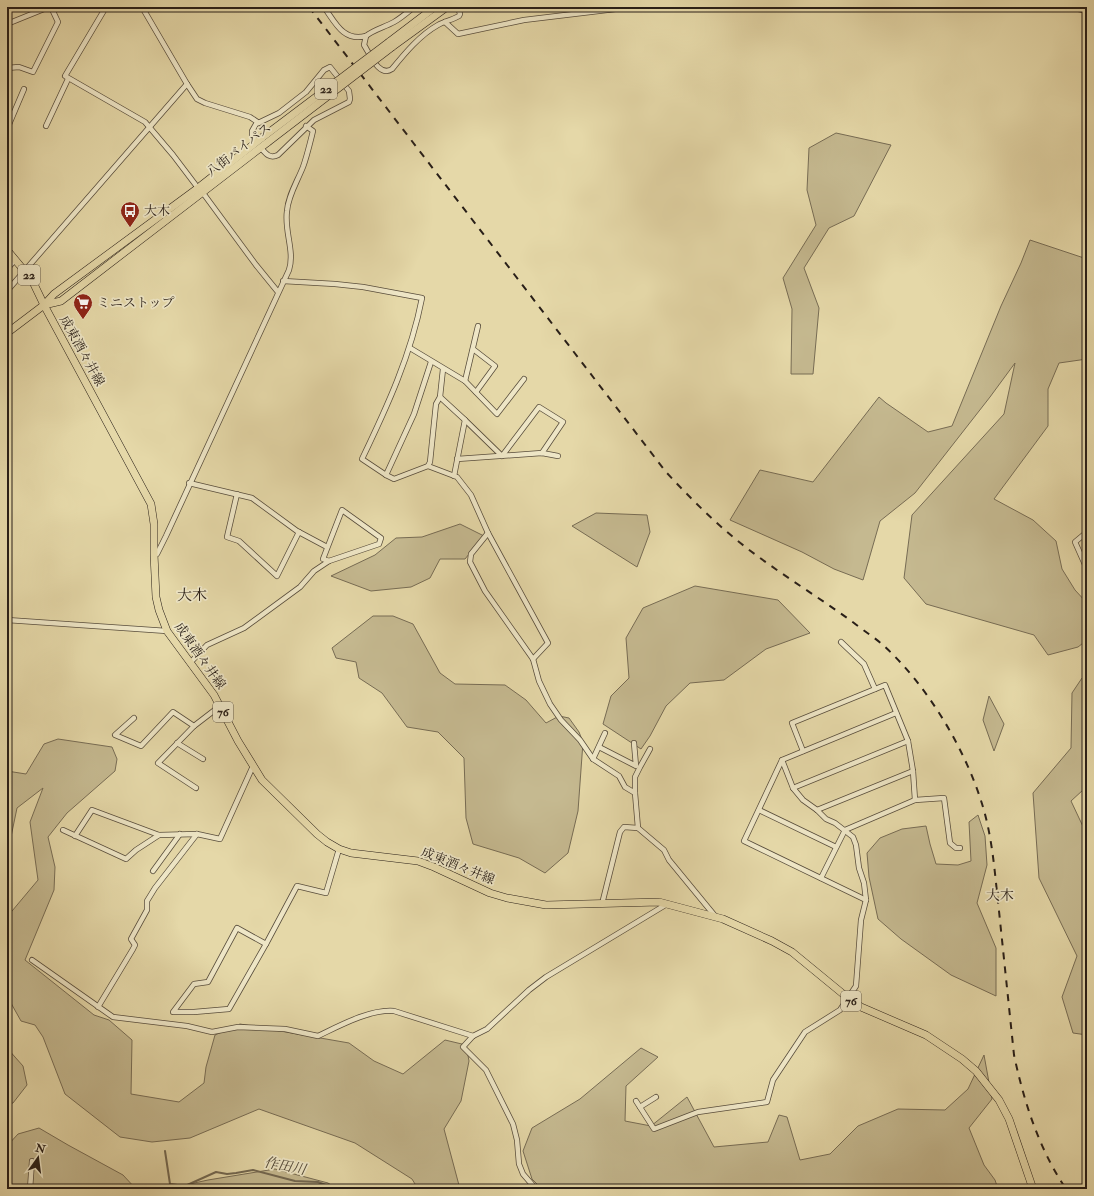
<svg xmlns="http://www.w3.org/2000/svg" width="1094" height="1196" viewBox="0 0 1094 1196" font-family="'IM FELL Double Pica','Noto Serif JP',serif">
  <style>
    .green { fill: #c5b990; stroke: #776c54 }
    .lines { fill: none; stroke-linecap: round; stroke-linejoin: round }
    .stream { stroke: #736851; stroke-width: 2 }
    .street-casing { stroke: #584d3c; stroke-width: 6 }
    .primary-casing { stroke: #291f18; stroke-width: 8 }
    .street { stroke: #eee6c6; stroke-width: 4.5 }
    .primary { stroke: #e5d8a8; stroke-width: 7 }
    .rail { stroke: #291f18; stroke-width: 2; stroke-dasharray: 7 7; stroke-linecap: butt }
    .primary-bridge-casing { stroke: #291f18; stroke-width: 8; stroke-linecap: butt }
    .primary-bridge { stroke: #e5d8a8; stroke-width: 7 }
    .labels { text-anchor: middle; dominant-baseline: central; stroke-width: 3.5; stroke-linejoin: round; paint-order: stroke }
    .shield { fill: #eee6c6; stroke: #645b4c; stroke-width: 1 }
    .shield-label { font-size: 12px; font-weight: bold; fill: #291f18 }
    .street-label { font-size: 13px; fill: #291f18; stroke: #eee6c6 }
    .poi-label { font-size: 13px; fill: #291f18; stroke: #eee6c6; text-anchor: start }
    .neighbourhood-label { font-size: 14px; fill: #291f18; stroke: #eee6c6 }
    .water-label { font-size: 14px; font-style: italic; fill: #544a39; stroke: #eee6c6 }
    .quarter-label { font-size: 15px; fill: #291f18; stroke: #eee6c6 }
  </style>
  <rect width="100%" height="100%" fill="#e5d8a8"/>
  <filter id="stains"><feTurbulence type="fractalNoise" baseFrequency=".005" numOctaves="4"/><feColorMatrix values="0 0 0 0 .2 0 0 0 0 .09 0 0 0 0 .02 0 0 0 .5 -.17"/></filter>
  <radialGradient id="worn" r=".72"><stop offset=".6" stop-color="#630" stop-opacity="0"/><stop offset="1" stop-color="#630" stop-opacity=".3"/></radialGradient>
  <g class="green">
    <path d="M836,133L891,145L854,216L829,228L804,268L819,308L813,374H791L792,309L783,278L816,225L807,190L809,148Z"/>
    <path d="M1030,240L1087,259V359L1059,363L1048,389V426L994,499L1033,520L1056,541L1062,569L1075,590L1087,603V640L1078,647L1048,655L1034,635L926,604L904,578L912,515L1004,414L1015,363L990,397L915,493L880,521L863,580L834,569L802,552L730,520L760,470L813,482L879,397L886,403L928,432L952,426L1001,306L1021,263Z"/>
    <path d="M596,513L647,515L650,532L637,567L572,526Z"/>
    <path d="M460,524L484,536L465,559H440L430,578L411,587L371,591L331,576L375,555L396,538L422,537Z"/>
    <path d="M695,586L778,600L810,633L766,649L724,680L690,683L666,706L650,736L641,749L603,724L611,696L629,678L626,638L643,608Z"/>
    <path d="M373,616H393L413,624L440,673L455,684L505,685L526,700L546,723L559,716L569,718L579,732L583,742L578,811L568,853L545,873L519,858L473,844L466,818L464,758L438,732L407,727L382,693L359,678L356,662L336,658L332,648Z"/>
    <path d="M1087,676V791L1083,790L1071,801L1087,835V1035L1073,1033L1062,997L1077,956L1039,878L1033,793L1071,748L1072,693L1082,678Z"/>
    <path d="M989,696L1004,724L994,751L983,720Z"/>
    <path d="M58,739L112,747L117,759L115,771L67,813L48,837L55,867L54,890L25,960L94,1015L109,1020L132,1040L131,1094L179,1102L204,1083L206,1067L215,1035L240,1024L349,1043L374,1061L403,1074L445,1040L466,1045L469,1061L461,1101L444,1129L460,1189H418L412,1179L355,1143L259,1109L190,1138L152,1142L120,1137L65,1094L43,1037L35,1025L21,1021L7,996V917L38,880L30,822L43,788L17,808L7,856V771L26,774L44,744Z"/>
    <path d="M978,815L985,836L987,865L977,903L996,948V996L951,975L901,939L878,919L869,877L867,853L880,838L902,829L926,826L930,844L936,864L958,865L971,861L969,822Z"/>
    <path d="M7,1048L23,1066L27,1085L13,1103L7,1105Z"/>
    <path d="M641,1048L658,1057L626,1086L625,1121L651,1126L687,1097L714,1147L768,1142L779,1115L787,1117L800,1160L830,1154L858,1126L898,1109L945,1110L968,1089L984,1055L992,1099L969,1128L984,1165L995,1180L998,1189H542L532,1179L523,1151L532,1128L580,1099Z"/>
    <path d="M39,1128L68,1145L123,1175L136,1189H7V1146L18,1134Z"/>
    <path d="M275,1169L328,1183L337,1189H167L208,1180Z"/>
  </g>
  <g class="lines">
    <path class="stream" d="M165,1151L170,1184L185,1186L216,1172L227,1174L236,1173L253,1170L295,1181L318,1182L336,1189"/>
    <g class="street-casing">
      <g id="street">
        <path d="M106,7L65,76L145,122L173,155L198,188"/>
        <path d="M142,7L187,84L197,99L205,103L250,117L259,123"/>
        <path d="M324,7C335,22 343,42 366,36"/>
        <path d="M414,7C408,12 401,18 394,22C385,27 373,30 366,36L364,45C370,54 379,78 392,69C405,53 420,35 438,25C445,21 452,20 459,16L460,14L458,7"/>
        <path d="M1070,7L1087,11"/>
        <path d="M445,22L458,34L524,20L632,7"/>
        <path d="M7,24L49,7"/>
        <path d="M7,68L19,67L33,72L58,22L51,7"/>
        <path d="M46,126L68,79"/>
        <path d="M7,129L24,89"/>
        <path d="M256,142L252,135V131L256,124L279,113L306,92L324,70L330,67L349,91L350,99L349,102L314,120L278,155C270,159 266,154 261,148"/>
        <path d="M203,193L256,265L278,292"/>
        <path d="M7,269L15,260"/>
        <path d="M283,281L335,284L363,287L422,298C411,355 387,407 362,459L386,475L414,414L431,362"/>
        <path d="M7,291L187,84"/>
        <path d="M410,348L465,381L497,414L524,379"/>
        <path d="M473,349L495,366L476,392"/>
        <path d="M443,369L440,397L436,404L430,462L428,466L457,477L471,495L488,533L548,643L533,659"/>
        <path d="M465,381L478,326"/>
        <path d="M440,397L465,420L454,476"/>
        <path d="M465,420L502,456L539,407L563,422L542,453"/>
        <path d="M457,459L542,453L558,456"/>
        <path d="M386,475L394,479L428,466"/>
        <path d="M189,483L252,498L297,531L327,547"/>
        <path d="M237,494L227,537L239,541L277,576L299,532"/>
        <path d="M342,510L381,538L379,544L329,561L323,559Z"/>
        <path d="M1087,532L1075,542L1087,569"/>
        <path d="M488,533L471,554L470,562L485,591L533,659L539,681L550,704L561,720L580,740L593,759L619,776L625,787L635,793L638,828L664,850L669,860L715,916"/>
        <path d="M154,554H157L166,536L289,270C295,251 284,231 287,211C288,196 297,182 303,167C307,156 310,143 313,131L306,126"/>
        <path d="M7,620L167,631"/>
        <path d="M841,642L864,664L875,689"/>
        <path d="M190,663L207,645L244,628L300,587L314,571L329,561"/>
        <path d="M134,718L115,735L141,746L173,712L194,726"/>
        <path d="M177,743L203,759"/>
        <path d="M599,747L636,766L634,743"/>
        <path d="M803,751L792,723L885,685L908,741L913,771L915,800"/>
        <path d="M593,759L605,733"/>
        <path d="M196,788L158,763L194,726L220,706"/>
        <path d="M793,788L908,741"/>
        <path d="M635,793V777L640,767L650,749"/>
        <path d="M759,810L836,847"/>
        <path d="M817,810L913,771"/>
        <path d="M63,830L126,859L136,850L159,835L197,834L220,839L253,766"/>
        <path d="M75,836L92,810L159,835"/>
        <path d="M153,871L180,834"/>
        <path d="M821,878L845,830L915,800L944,798L950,843L956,848H960"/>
        <path d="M866,900L744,841L782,760L896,713"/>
        <path d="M602,904L620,832L624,827L638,828"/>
        <path d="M237,928L266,944L229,1009L194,1012H173L194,984L208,982Z"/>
        <path d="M266,944L297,886L326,893L339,849"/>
        <path d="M32,960L113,1017L187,1026L212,1032L238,1027L285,1029L318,1036C339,1026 370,1009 394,1011L473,1036"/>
        <path d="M98,1007L133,949L135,945L131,939L147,910V901L155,888L197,834"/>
        <path d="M636,1101L654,1129L698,1112L767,1102L773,1080L805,1032L840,1010L856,986L861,920L866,900L864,883L859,868L856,845L853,837L835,823L826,819L817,810L803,800L793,788L782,760"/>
        <path d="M640,1107L656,1097"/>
        <path d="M30,1189L32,1161"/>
        <path d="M536,1189L523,1174L519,1164L517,1140L513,1124L486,1070L463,1047L473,1036L487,1029L529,990L546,977L667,904"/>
      </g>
    </g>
    <g class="primary-casing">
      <g id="primary">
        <path d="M389,42L435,7"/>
        <path d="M392,47L447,7"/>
        <path d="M7,250L32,280L44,305L151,504L154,524V554L156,597L159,610L167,631L214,695L238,741L262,780L317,834L327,842L339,849L351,853L418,861L434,867L490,893L507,898L546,905L659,902L723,919L772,941L792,952L848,998L861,1007L926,1035L962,1059L976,1071L999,1100L1009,1119L1033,1189"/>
        <path d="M44,305L61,301L268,142"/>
        <path d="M7,333L44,305L54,294L198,188L263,137"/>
      </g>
    </g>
    <use href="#street" class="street"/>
    <use href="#primary" class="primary"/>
    <path class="rail" d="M309,7L666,472C691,499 718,526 748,549C782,575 820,598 854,623C864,631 874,637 883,645C928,686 966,750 983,807C993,841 995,876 999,911C1004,959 1009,1007 1014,1055C1024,1102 1039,1149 1066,1189"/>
    <g class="primary-bridge-casing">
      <g id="primary-bridge">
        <path d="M263,137L389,42"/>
        <path d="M268,142L392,47"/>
      </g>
    </g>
    <use href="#primary-bridge" class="primary-bridge"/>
  </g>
  <defs>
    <g id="bus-pin" transform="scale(1)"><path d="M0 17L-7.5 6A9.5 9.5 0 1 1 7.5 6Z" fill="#8f2418" stroke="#eee6c6"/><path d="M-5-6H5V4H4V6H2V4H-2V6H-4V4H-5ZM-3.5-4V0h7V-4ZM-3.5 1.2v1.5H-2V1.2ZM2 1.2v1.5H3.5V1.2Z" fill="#fff"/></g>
    <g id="supermarket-pin" transform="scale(1)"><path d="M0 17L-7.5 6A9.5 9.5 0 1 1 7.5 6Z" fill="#8f2418" stroke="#eee6c6"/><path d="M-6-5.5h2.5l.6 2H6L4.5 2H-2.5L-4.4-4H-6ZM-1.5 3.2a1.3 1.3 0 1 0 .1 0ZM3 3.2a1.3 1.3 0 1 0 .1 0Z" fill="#fff"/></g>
  </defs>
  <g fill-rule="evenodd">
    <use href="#bus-pin" x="130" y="211"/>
    <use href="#supermarket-pin" x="83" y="303"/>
  </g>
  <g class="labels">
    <g class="shield">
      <rect x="315" y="79" width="22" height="20" rx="3"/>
      <rect x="18" y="265" width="22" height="20" rx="3"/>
      <rect x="213" y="702" width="20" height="20" rx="3"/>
      <rect x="841" y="991" width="20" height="20" rx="3"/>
    </g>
    <g class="shield-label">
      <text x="326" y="89">22</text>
      <text x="29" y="275">22</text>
      <text x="223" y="712">76</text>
      <text x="851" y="1001">76</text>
    </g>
    <g class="street-label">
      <text transform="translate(239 150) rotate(-38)">八街バイパス</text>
      <text transform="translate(82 351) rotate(61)">成東酒々井線</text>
      <text transform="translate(200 656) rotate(55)">成東酒々井線</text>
      <text transform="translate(458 866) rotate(22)">成東酒々井線</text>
    </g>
    <g class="poi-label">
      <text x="144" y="211">大木</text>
      <text x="97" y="303">ミニストップ</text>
    </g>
    <g class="neighbourhood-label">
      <text x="1000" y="895">大木</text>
    </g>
    <g class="water-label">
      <text transform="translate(285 1166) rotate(11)">作田川</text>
    </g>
    <g class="quarter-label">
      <text x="192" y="595">大木</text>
    </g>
  </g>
  <rect width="1094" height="1196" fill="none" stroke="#e5d8a8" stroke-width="24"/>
  <rect x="8" y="8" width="1078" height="1180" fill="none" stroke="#291f18" stroke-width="2"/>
  <rect x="12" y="12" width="1070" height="1172" fill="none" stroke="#291f18"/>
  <g transform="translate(38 1158) rotate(14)" stroke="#eee6c6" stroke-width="3" paint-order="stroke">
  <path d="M0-3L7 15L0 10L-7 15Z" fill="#291f18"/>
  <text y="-6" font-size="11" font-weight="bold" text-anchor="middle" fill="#291f18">N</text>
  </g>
  <rect width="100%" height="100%" filter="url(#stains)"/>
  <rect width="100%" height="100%" fill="url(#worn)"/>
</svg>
